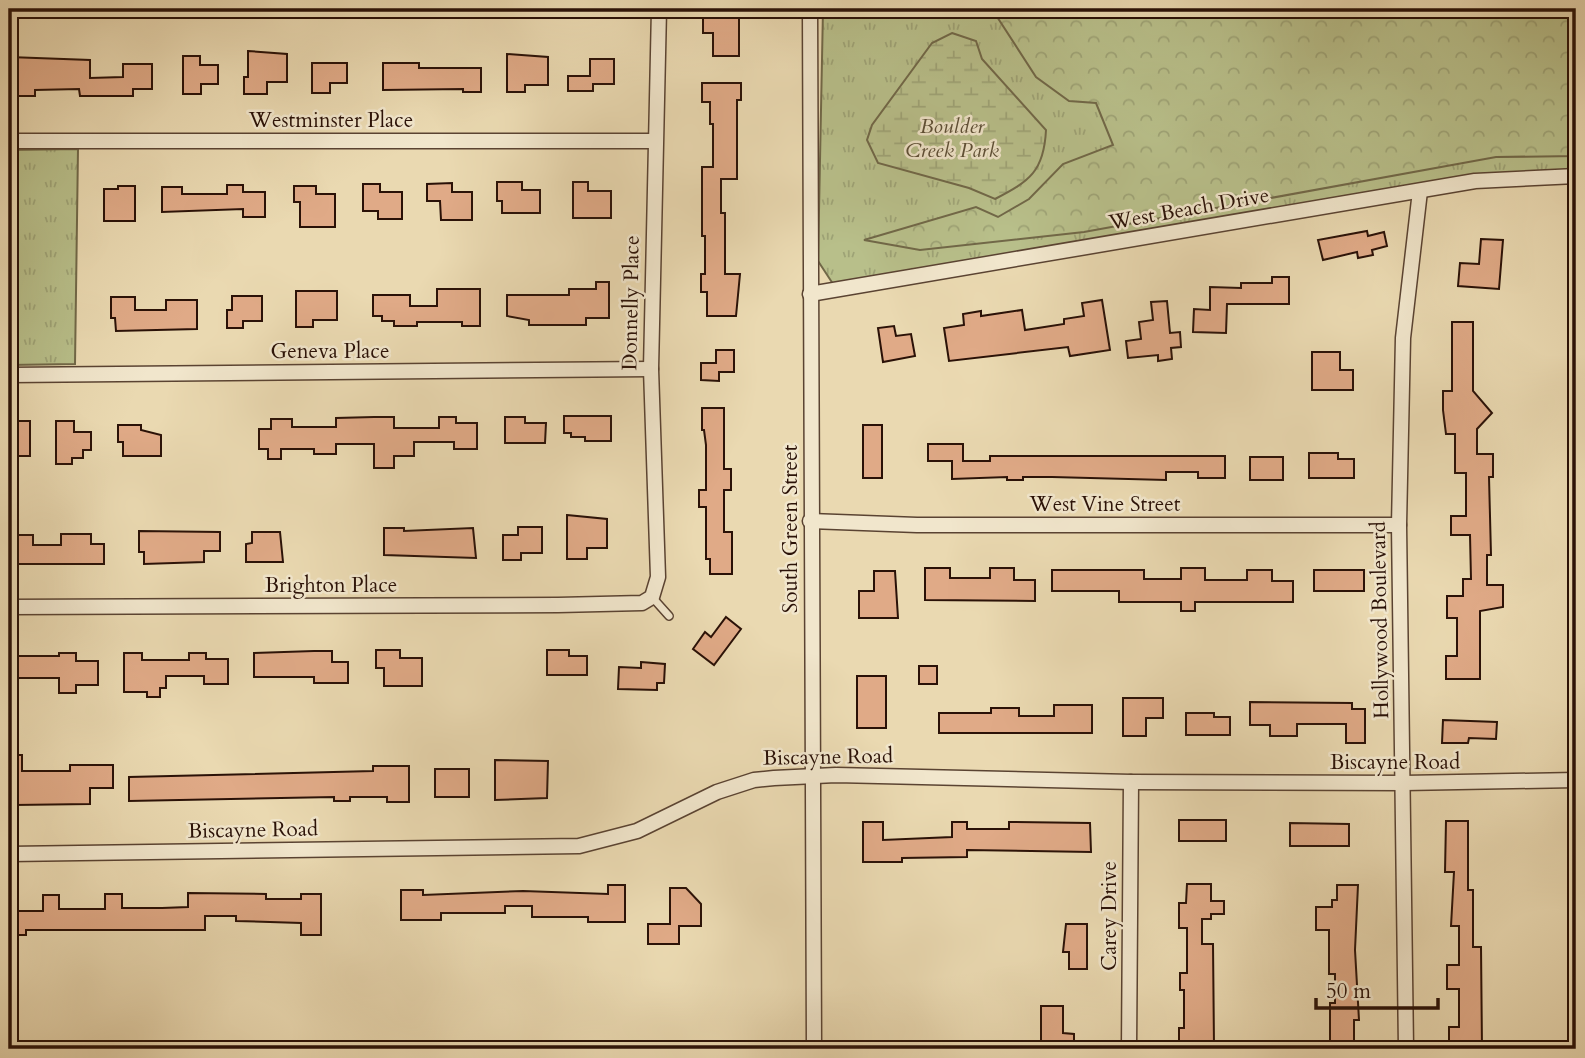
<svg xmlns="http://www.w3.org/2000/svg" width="1585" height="1058" viewBox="0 0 1585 1058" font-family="Cardo,serif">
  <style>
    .grass { fill: url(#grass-tufts); stroke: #716848; stroke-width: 2 }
    .forest { fill: url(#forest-crowns); stroke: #716848; stroke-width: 2 }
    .wetland { fill: url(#wetland-marsh); stroke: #716848; stroke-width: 2 }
    .building { fill: #e0aa87; stroke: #2a1107; stroke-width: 2 }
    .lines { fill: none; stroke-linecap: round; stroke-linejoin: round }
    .service-casing { stroke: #5a4332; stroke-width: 10 }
    .minor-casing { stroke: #5a4332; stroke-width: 17 }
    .service { stroke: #f1e6cc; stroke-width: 7 }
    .minor { stroke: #f1e6cc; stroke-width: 14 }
    .labels { text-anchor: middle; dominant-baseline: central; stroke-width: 5; stroke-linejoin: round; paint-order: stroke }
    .street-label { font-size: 21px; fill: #2a1107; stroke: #f1e6cc }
    .park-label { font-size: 21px; font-style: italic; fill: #5c4e35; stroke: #f1e6cc }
  </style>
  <defs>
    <pattern id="grass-tufts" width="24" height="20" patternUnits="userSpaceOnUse" patternTransform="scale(1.75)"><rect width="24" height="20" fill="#b8bf8a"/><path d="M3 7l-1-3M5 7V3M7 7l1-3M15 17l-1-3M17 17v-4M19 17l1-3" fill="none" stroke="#9ea376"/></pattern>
    <pattern id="forest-crowns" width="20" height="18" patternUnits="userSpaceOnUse" patternTransform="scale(1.75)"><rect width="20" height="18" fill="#b8bf8a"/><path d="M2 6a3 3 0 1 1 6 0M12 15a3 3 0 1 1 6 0" fill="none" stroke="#9ea376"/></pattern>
    <pattern id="wetland-marsh" width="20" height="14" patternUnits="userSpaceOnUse" patternTransform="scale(1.75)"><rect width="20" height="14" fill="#b8bf8a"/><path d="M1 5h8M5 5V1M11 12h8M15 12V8" fill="none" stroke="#9ea376"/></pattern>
  </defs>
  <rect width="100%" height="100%" fill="#ead9b1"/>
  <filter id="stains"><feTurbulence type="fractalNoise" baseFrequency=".00286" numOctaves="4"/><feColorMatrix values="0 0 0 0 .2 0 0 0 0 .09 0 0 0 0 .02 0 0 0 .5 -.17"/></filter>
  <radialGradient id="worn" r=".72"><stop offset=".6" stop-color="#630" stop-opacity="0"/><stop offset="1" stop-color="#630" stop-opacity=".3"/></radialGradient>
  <g class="grass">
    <path d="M823,9H1576V176L1475,181L837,290L818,261Z"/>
    <path d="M78,149L75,364L9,365V150Z"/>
  </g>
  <path class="forest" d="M992,9H1576V156L1496,157L1084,232L920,250L864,240L976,207L998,217L1029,199L1063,164L1113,145L1096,103L1069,101L1036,77Z"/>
  <path class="wetland" d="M952,33L976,41L982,59L1046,130C1044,171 1030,181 995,199L969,188L878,163L867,140L872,125L932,43Z"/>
  <g class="building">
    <path d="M703,17H739V56H713V33H703Z"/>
    <path d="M248,51L287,54V82H267V94H244V77H248Z"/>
    <path d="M507,54L548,57V85H525V92H507Z"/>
    <path d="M183,56H200V65H218V84H201V94H183Z"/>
    <path d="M9,57L90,60V78L123,77V64H152V89H133V96H80L79,89L35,90V96H14V81H9Z"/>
    <path d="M590,59H614V84H593V91H568V76H590Z"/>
    <path d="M312,63H347V83H330V93H312Z"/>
    <path d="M383,63H419V68H481V92H463V89L383,90Z"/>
    <path d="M702,83H741V100H737V179H721V213H725V274H740L736,316H707V292H701V274H705V236H702V167H713V124H710V102H702Z"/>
    <path d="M497,182H522V190H540V213H502V201H497Z"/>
    <path d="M573,182H588V191H611V218H573Z"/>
    <path d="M452,183V192H472V220H441L440,201H427V184Z"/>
    <path d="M363,184H380V192H402V219H378V211H363Z"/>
    <path d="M227,185H243V192H265V217H243V209L162,212V187H182V194H227Z"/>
    <path d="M118,186H135V221H104V189H118Z"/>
    <path d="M294,186H316V194H335V227H300V202H294Z"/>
    <path d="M1367,231L1368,236L1384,232L1387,246L1372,250L1373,255L1358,258L1357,252L1323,260L1318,240Z"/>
    <path d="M1481,239L1503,240L1499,289L1458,286L1460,263L1479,264Z"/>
    <path d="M1272,277H1289V304H1227L1226,333L1193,332L1194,309L1210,310V287L1241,288V283H1272Z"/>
    <path d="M596,282H609V318H586V325H529V320L507,316V295H569V289H596Z"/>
    <path d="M437,289H480V326H462V322H417V326H394V321H382V316H373V295H410V306H437Z"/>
    <path d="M296,291H337V320H313V327H296Z"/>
    <path d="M232,296H262V321H243V328H227V310H232Z"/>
    <path d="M111,297H135V310H166V300H197V329L116,331L115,318H111Z"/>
    <path d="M1102,300L1110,350L1070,356L1068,347L949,361L944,328L964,325L963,314L981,311V316L1022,310L1025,330L1064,324V319L1084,316L1082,303Z"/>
    <path d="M1167,301L1170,333L1180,332L1181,347L1171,348L1172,359L1158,361V355L1128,358L1126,341L1141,339L1139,322L1153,320L1151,302Z"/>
    <path d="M1452,322H1473V391L1492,413L1477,429V454H1493V477H1489L1491,555H1487V585H1503V607L1480,611V679H1446V656H1457V618H1447V596H1463V579H1471L1470,535H1451V516H1466V473H1455V434H1446L1443,410V391H1452Z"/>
    <path d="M894,326L896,336L911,334L915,356L883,362L878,328Z"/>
    <path d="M716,350H734V372H719V381L701,380V363H716Z"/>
    <path d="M1312,352H1340V370H1353V390H1312Z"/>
    <path d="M702,408H724V469H731V490H724V532H732V574H710V559H706V507H699V490H706V445L704,430H702Z"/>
    <path d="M564,416H611V441H585V437H571V433H564Z"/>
    <path d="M374,417H394V428H439V417H456V423H477V449H454V442H414V456H394V468H374V444H336V454H314V449H281V459H268V449H259V429H271V419H292V427H336V418Z"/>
    <path d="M505,417H525V423H546L545,443H505Z"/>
    <path d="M12,421H30V456H9V427H12Z"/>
    <path d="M56,421H74V432H91V450H83V458H72V464H56Z"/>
    <path d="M118,425H141V430L161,435V456H123V442H118Z"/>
    <rect x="863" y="425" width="19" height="53"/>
    <path d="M928,444H963V461H990V456H1225V478H1198V472H1166V480L1052,477H1023V480H1007V477L952,479V461H928Z"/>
    <path d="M1309,453H1338V459H1354V478H1309Z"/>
    <rect x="1250" y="457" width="33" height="23"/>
    <path d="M567,515L607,519V548H587V559H567Z"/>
    <path d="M518,527H542V553H521V560H503V535H518Z"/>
    <path d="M384,528H404V531L473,528L476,558L384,555Z"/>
    <path d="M139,531L220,532V551H204V562L144,564V552H139Z"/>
    <path d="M252,532H280L283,562H246V544L252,543Z"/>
    <path d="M61,534H91V544H104V564H16V557H9V535H33V545H61Z"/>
    <path d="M925,568H950V578H990V568H1014V580H1035V601L925,600Z"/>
    <path d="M1181,568H1205V580H1247V570H1272V581H1293V602H1195V611H1181V602H1119V591H1052V570H1144V579H1181Z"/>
    <rect x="1314" y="570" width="50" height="21"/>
    <path d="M874,571H895L898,618H859V591H874Z"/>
    <path d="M726,617L741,629L714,665L693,649L705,632L711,637Z"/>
    <path d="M376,650H400V658H422V686H384V668H376Z"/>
    <path d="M547,650H569V656H587V675H547Z"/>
    <path d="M314,651H332V662H348V683H314V677H254V653Z"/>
    <path d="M59,653H76V661H98V685H76V693H59V678H9V656H59Z"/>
    <path d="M124,653H142V660H189V653H206V659H228V684H204V676H166V688H160V697H147V692H124Z"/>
    <path d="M641,662L665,664L664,683H657V690L618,689L619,667L641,668Z"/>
    <rect x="919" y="666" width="18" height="18"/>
    <rect x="857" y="676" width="29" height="52"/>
    <path d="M1123,698H1163V718H1146V736H1123Z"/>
    <path d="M1250,702L1352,703V709H1365V743H1346V724H1297V736H1270V725H1250Z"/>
    <path d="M1054,705H1092V733H939V713H991V708H1019V716H1054Z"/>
    <path d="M1186,713H1214V717H1230V735H1186Z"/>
    <path d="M1443,720L1497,722L1496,739L1469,738L1468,743H1442Z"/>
    <path d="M9,755H22V771H70V765H113V788H90V804L14,805V799H9Z"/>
    <path d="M495,760L548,761L547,798L495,800Z"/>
    <path d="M373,766H409V802H387V797H350V801H334V797L129,801V777L373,771Z"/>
    <rect x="435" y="769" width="34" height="28"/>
    <rect x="1179" y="820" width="47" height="21"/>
    <path d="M1446,821H1468V890H1473V947H1481L1482,1049H1449V1027H1459V989H1447V965H1459V926H1451L1454,872H1445Z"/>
    <path d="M863,822H883V840L952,837V822H967V829H1009V822L1090,823L1091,852L967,850V857L902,858V862H863Z"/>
    <path d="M1290,823L1349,824V846H1290Z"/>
    <path d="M1187,884H1211V901H1224V914H1211V919H1202V944H1213L1214,1046H1179V1028H1184V990H1180V973H1187V928H1179V903H1186Z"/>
    <path d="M608,885H625V922H588V917H532V906H505V913H441V920H401V890H423V895L523,891L608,894Z"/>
    <path d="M1337,885H1358L1355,950L1359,1020H1354V1049H1330V1003H1335V974H1329V930H1316V907H1332V900H1337Z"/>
    <path d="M670,888H686L701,904V926H679V944H648V924H670Z"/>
    <path d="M188,893L266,894V899H301V894H321V935H301V923L236,921V916H205V930H26V935H9V911H43V895H59V909H105V894H122V908H162L188,907Z"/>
    <path d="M1066,924H1087V969H1069V952H1063Z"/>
    <path d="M1041,1006H1063V1033L1074,1034V1049H1041Z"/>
  </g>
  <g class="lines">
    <g class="service-casing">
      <path id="service" d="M652,597L669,616"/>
    </g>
    <g class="minor-casing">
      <g id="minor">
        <path d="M810,9L814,1049"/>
        <path d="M9,141H654"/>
        <path d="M810,294L1475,181L1576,176"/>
        <path d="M9,375L651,369"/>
        <path d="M810,521L917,525H1399"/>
        <path d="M9,607L558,605L642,603L652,597L658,577L651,369L659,9"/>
        <path d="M9,854L579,846L637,831L717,792L754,780L774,778L836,775L1131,782L1404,783L1576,780"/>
        <path d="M1129,1049L1131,782"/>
        <path d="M1406,1049L1399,525L1403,338L1420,191"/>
      </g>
    </g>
    <use href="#service" class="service"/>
    <use href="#minor" class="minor"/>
  </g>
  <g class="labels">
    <g class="street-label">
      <text x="331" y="120">Westminster Place</text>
      <text transform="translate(1189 209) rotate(-10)">West Beach Drive</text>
      <text transform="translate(631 303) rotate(-89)">Donnelly Place</text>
      <text x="330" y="351">Geneva Place</text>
      <text x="1105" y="504">West Vine Street</text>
      <text transform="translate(790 529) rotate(-90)">South Green Street</text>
      <text x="331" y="585">Brighton Place</text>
      <text transform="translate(1380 620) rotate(-91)">Hollywood Boulevard</text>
      <text transform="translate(828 757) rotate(-1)">Biscayne Road</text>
      <text x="1395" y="762">Biscayne Road</text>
      <text transform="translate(253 830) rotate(-1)">Biscayne Road</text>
      <text transform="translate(1109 916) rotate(-90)">Carey Drive</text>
    </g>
    <g class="park-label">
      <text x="952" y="126">Boulder<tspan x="952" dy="24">Creek Park</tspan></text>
    </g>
  </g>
  <rect width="1585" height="1058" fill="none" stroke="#ead9b1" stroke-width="35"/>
  <rect x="10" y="10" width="1564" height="1037" fill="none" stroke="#2a1107" stroke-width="3.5"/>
  <rect x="18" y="18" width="1550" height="1023" fill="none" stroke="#2a1107" stroke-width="2"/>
  <path d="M1316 998v10h122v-10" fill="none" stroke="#2a1107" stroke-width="3.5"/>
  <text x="1326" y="998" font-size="21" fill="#2a1107" stroke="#f1e6cc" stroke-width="5" paint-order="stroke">50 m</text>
  <rect width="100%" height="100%" filter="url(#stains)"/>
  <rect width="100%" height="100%" fill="url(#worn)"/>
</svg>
